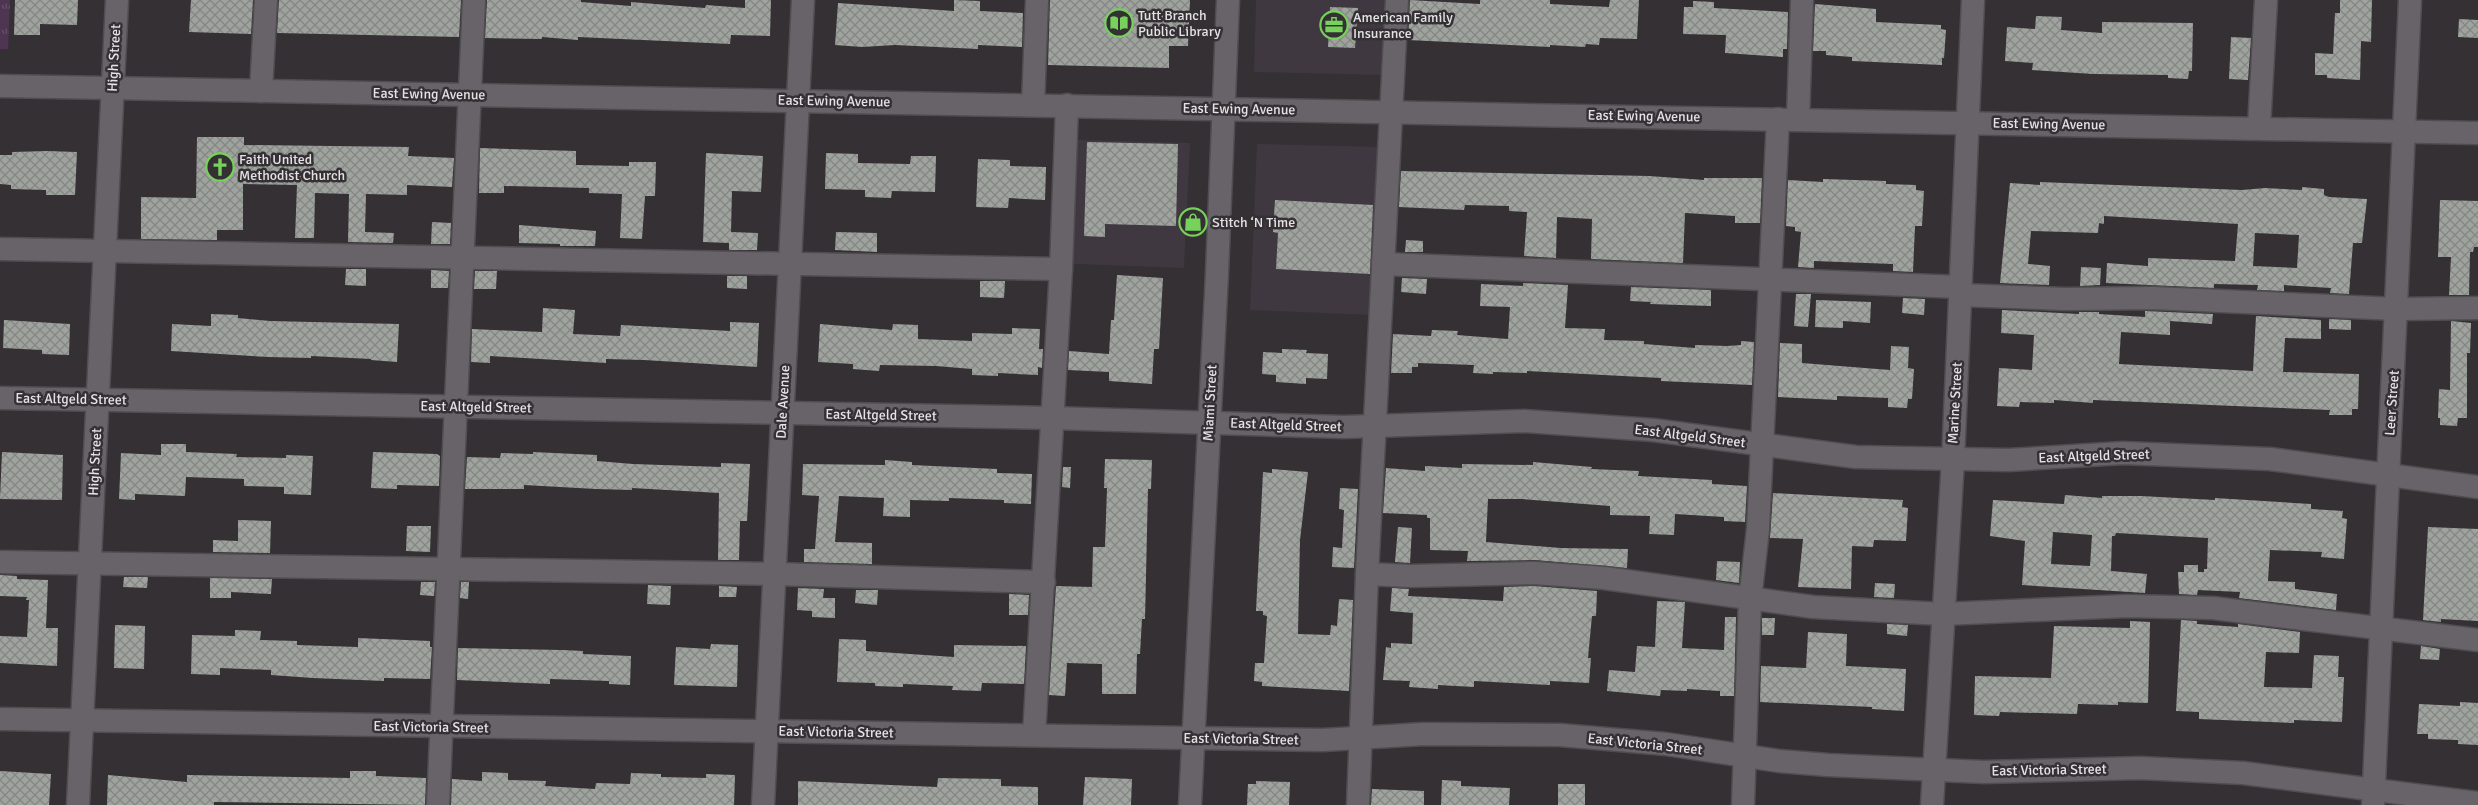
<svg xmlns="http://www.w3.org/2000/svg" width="2478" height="805" viewBox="0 0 2478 805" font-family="Signika,sans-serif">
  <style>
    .built { fill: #403841 }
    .grass { fill: url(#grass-tufts) }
    .building { fill: url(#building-cross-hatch); fill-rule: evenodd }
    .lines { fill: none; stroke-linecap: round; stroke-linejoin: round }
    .minor-casing { stroke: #4f4d50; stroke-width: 25 }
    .minor { stroke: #686368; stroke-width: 22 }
    .labels { text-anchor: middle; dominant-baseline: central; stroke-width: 5; stroke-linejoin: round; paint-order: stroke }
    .poi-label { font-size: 14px; fill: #e4e2e4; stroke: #343034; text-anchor: start }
    .street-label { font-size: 14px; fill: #e4e2e4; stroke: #343034 }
  </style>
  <defs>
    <pattern id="grass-tufts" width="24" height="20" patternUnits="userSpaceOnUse" patternTransform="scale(1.25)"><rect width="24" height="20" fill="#4e3551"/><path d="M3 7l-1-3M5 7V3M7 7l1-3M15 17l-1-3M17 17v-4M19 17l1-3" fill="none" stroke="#67526a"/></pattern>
    <pattern id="building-cross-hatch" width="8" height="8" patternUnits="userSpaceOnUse" patternTransform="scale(1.25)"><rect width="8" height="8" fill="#9fa39e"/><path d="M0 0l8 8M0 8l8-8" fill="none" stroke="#848683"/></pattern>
  </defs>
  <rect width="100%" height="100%" fill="#343034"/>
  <g class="built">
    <path d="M1256,0H1388L1383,75L1254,72Z"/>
    <path d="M1055,139L1190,143L1184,268L1051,263Z"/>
    <path d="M1257,144L1380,147L1372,315L1250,310Z"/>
  </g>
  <path class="grass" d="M0,0H10L8,49H0Z"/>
  <g class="building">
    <path d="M15,0H78L77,25L40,24V35H14Z"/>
    <path d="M191,0H253L251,34L189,32Z"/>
    <path d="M279,0H461L459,37L277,33Z"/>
    <path d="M487,0H581V2L631,6V2L705,8L706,5L745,8V0H771L770,36L731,35L730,44L578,37V40L542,37V39L485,38Z"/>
    <path d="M954,0L980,1V11L1023,13L1022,47L978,45V49L895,45L862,47L835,45L838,3L954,11Z"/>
    <path d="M1050,0H1190L1188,46H1169V68L1048,65Z"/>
    <path d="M1410,0L1480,4V0H1550V4L1609,7L1610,0H1639L1637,39L1600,38L1599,45L1586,44L1585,47L1550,45V47L1408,40Z"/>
    <path d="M2340,0H2372L2371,42L2361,41L2360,80L2327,78V75H2315V53L2333,54L2335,13H2340Z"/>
    <path d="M1693,1L1714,2V8L1788,12L1787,49H1783V57L1725,53L1726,35L1683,34L1684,7H1693Z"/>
    <path d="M1815,4L1876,9V22L1941,25V29L1946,30L1944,58H1942V65L1852,61V57L1826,55V51H1813Z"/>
    <path d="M1330,7L1358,8L1355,48L1328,47Z"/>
    <path d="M2036,16L2062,17L2061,30L2102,33V22L2193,23L2192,71H2189L2188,79L2168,78V75L2093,74L2032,70L2033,63L2005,61L2007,27L2035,29Z"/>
    <path d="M2459,19L2478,20V38L2458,37Z"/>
    <path d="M2231,37L2251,38L2248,80L2229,79Z"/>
    <path d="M197,137H244V145L409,147L408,156L454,158L452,187L407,185V195L366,194L365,232L394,233L393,243L348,242L349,194L315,193L314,238H295L297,185L243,184V230H217V240L141,239V197L196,198Z"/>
    <path d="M1087,142L1178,144L1176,226L1105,224V237L1084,236Z"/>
    <path d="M480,148L576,151V165L629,166V162H656L655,196H645L642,239L620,238L622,194L589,193V188L504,186V193H479Z"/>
    <path d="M47,151L77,152L75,195H46V190L11,189V185L0,184V155H12V152Z"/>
    <path d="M706,153L763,156L761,192L732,191L731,232L758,233L757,250H729V243L703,242Z"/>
    <path d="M826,153L858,154V163L910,164L911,156H936L935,192L892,191L891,198L865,197V190L825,189Z"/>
    <path d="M978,159L1010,160V166L1046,167L1045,200L1009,198L1008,208L976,207Z"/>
    <path d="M1401,171L1649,176L1704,180V178H1762L1760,223H1735V216L1685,213L1683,263L1591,259L1592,219L1557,217L1556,258L1524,256L1527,212L1509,211V206L1465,205L1464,210L1399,207Z"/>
    <path d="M1823,179L1886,181V184L1916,185V190L1924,191L1922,226H1915L1913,272L1893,271V264L1840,262L1814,261V268L1798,267L1801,232L1795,231V227L1786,226L1788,180L1823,182Z"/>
    <path d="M2040,182L2242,190L2265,188L2302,190V187L2324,189V195L2329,197L2367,199L2362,243H2353L2349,294L2330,293L2331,288L2284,285V291L2257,290L2258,285L2214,284V288L2106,283L2107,263L2148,266V258L2235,261L2238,224L2104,216V224L2099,223L2098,233L2031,231L2028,264L2050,266L2049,285L2000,283L2010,183L2040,185ZM2255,233L2299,235L2297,268L2253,266Z"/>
    <path d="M1275,200L1373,205L1370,274L1276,269L1278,233L1273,232Z"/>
    <path d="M2440,200L2478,201V247H2474L2473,252H2470L2469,295H2449L2451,257H2438Z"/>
    <path d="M432,222L451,223L450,244H431Z"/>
    <path d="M519,225L596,231L595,246H560V244L519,243Z"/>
    <path d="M836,232L877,233V252L835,250Z"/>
    <path d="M1406,240L1423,241V252H1405Z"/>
    <path d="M2081,267L2101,268L2100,285L2080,286Z"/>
    <path d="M346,269H366V286L345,285Z"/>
    <path d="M431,270L449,271L448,288H431Z"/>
    <path d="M475,271H497L496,289H474Z"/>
    <path d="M1117,275L1163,278L1159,349H1154L1152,384L1109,381V372L1068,370L1069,351L1109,354L1111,320H1114Z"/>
    <path d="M727,276H747V289L727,288Z"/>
    <path d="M1402,278L1427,279L1426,294L1401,292Z"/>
    <path d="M980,281H1005L1004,298L980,297Z"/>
    <path d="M1523,283L1568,285L1565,328L1605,329L1604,340L1644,341V344L1695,348V345L1727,346L1741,345V341L1754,342L1752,385L1682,382L1661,381V378L1527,371V373L1493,372V374L1473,373L1474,365L1418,363V367H1412V373H1391L1393,334L1431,336L1432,330L1458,331L1457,335L1508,339L1510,307L1480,306L1481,284L1523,286Z"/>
    <path d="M1631,287L1711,290V306L1650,304L1651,302L1630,301Z"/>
    <path d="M1796,294H1811L1808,327L1794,326Z"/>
    <path d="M1903,298L1925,299L1924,315L1902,313Z"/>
    <path d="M1816,300L1871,302L1870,323L1843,321V328L1815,327Z"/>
    <path d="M543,308L575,310L573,334L620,336L621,325L730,331V322L759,323L757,367L644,360L606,359V363L490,356V363L471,362L472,329L542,332Z"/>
    <path d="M2002,310L2079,314V312H2099V314L2145,317V311L2213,314L2212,324L2170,321V335L2121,332L2119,364L2253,371L2256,316L2321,320V339L2285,338L2283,372L2359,374L2358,409H2352V415H2329L2330,410L2093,400V403L2054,400V403L2020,402L2019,407L1997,406L1999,368L2032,370L2034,335L2001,333Z"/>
    <path d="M211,314L238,315V318L270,321L399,324L397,362L371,360V359L311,356V358L268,357L171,351L172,324L211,326Z"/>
    <path d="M2329,319L2351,320V330L2329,329Z"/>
    <path d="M4,320L70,324L69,355L42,354V350L3,348Z"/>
    <path d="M2451,321L2471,323L2470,353H2467V418H2458L2457,426L2440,425V418H2438L2439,389L2450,390Z"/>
    <path d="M820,324L892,330L893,324L918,325V339L972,341V333L1012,334V328L1040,329L1039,349H1043L1042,368L1038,367V375L998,373V376L972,375V369L936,366L880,365L879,371L853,369V364L818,362Z"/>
    <path d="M1780,343L1802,344V363L1890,370L1891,346L1909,347L1908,368L1914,369L1912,399H1908L1907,408L1888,407V398L1837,396V400L1778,397Z"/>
    <path d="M1282,349L1307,350L1306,353L1328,354L1327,379L1306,378V384L1276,382V375L1262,374L1263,352L1282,353Z"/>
    <path d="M161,444H186V452L237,454L236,457L286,458V455L313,456L311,495L284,494V487L244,486V479L186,477L185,496L135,494V500L119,499L121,453L161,455Z"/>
    <path d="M2,452L63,455L62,500L0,499Z"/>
    <path d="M373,452L437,454L440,456L439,486L397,485V489L371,488Z"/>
    <path d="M533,452L597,455V461L633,464L721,467V463L750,464L747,521H740L739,560H718L719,493L632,488V490L596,489L524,485V489H465L467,457L500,458L501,453L533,454Z"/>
    <path d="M1105,459L1152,460L1151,489H1148L1145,619H1142L1140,654H1137L1136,694H1102V664L1067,663L1065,696L1049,695L1056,586L1092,587L1093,547H1105L1107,488H1104Z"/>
    <path d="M885,460L912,462V465L997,469V473L1032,474L1031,504L1004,503V500L949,498V501L910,500V517L883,516L884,498L839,496L835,542L872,543V564L804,562V549H815L819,496L802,495L803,464L885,465Z"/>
    <path d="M1533,462L1592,467L1591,469L1639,471L1638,476L1712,480V484L1747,486L1745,522L1724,521V517L1675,514L1674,535L1649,534L1650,516L1610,515V506L1522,499H1488L1486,542L1561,548L1628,549L1627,568L1535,560L1467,561L1468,551L1430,550V518H1427V515L1383,513L1386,468L1425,471V466L1462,468V464L1533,465Z"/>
    <path d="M1063,467H1071L1070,488L1062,487Z"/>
    <path d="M1272,469L1308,472L1300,540L1298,634L1330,635L1331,625L1337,626L1339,599L1353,600L1349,691L1262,686V682L1254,681L1255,663H1264L1267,616L1263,615V611H1256L1263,472L1272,473Z"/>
    <path d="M1340,488L1358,489L1354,568L1332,567L1333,547L1342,548L1344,510L1339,509Z"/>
    <path d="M1773,493L1903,500L1902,507L1908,508L1906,541L1874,540L1873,547L1852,546L1851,589L1798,587L1803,539L1770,538Z"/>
    <path d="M2065,495L2102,498V496H2141L2215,500V498L2311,504V509L2343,511L2342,518L2347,519L2344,559L2321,557L2322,552L2270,550L2268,581L2295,582V589L2337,594L2336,610L2239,598L2240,592L2198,590L2197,595L2179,594L2178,572H2184V565H2198V572H2204V569H2207L2208,538L2116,533L2115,536H2112L2111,571L2147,574L2145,593L2022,585L2025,541L1990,536L1993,500L2064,504ZM2053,532L2092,535L2090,566L2051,564Z"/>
    <path d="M238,520L271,521L270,553L213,552V540L238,541Z"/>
    <path d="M407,526H431L430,552L406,551Z"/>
    <path d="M1398,527L1412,528L1410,563L1395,562Z"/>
    <path d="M2428,527L2478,529V621L2441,619V622L2423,620Z"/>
    <path d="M1717,561L1740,562L1739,583L1716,580Z"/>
    <path d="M0,575L17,576V579L48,580L46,628H58L57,666L0,663V636L27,637L29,600H26L27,597L0,596Z"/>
    <path d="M124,577H148L147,588L123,587Z"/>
    <path d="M210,578L272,579L271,594L231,592V598H210Z"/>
    <path d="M421,582H435L434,596L420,595Z"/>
    <path d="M461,582H469L468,599L460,598Z"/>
    <path d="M1875,583L1895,584L1894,598L1874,597Z"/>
    <path d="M648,585L671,586L670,605L647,604Z"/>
    <path d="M719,586L737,587L736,597H719Z"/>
    <path d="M1534,586L1597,591L1596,616H1592L1588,658H1591L1589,683L1550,681V685L1474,681V687L1438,685V689L1409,687L1410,681L1383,680L1386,647L1391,648V643L1412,644L1413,613L1390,611L1392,588L1409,589L1408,596L1503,601L1504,587Z"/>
    <path d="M798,588L824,589L823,598H835V618L812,617V611L797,610Z"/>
    <path d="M856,590H878L877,605L855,603Z"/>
    <path d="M1009,594L1029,595L1028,615H1009Z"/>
    <path d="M1657,601L1685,602L1682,648L1724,650L1725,617H1736L1734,696H1720V691L1687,689V691L1661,690L1660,696L1607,691L1609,670L1635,672L1637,646L1655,647Z"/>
    <path d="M1762,618H1775L1774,635H1762Z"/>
    <path d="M2181,620L2197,621V624L2238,627V624L2300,632L2299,653L2266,652L2264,687L2312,688L2314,655L2339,656L2338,677H2344L2342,722L2294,720V723L2199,719V712L2176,711Z"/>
    <path d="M2130,621L2150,622L2148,703L2118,702V705L2078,704L2077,714L2000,712L1999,716L1974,715L1975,676L2051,678L2054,626L2130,628Z"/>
    <path d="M1887,624L1908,625L1907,636L1887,634Z"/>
    <path d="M115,625L145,626L144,669L114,668Z"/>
    <path d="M235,630L261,631L260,640L297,641V645L358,647V638L430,641V647H432L430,679L384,678V681L313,678L271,675V670L220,668V675L191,674L192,635L235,636Z"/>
    <path d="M1808,632L1847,634L1846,666L1906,669L1904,711L1872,709V707L1760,702L1761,666L1806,668Z"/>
    <path d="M839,639L866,640V651L954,657V645L1026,646L1024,684L982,683L981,691L952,690L953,686L903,684V687L875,686V683L837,682Z"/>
    <path d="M711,644L738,645L737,687L674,685L676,647L710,649Z"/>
    <path d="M2421,646L2440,649L2439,660L2420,659Z"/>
    <path d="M458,648L562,650L583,651V654L631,656L630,685L609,684V681L550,679V684L457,680Z"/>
    <path d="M2460,702L2478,703V745L2458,744V740L2428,739V734H2417L2419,704L2460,706Z"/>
    <path d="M0,771L51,774L49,805H0Z"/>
    <path d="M350,771H376V776L426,778L425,805L214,802V805H107L108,775L187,782V775L350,778Z"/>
    <path d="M482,772L508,773V780L546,781L545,786L595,789L596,783L630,784L631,773L661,774V777L706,778V774L735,775L734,805H451L452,779L482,781Z"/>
    <path d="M1085,777L1132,779L1131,805H1083Z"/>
    <path d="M938,778L1001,779V786L1038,787V805H798V781L937,787Z"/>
    <path d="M1442,780L1461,781V786L1510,788L1509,805H1441Z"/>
    <path d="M1256,781L1290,782L1289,805H1247L1248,784H1256Z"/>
    <rect x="1558" y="784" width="27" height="21"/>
    <path d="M1372,789L1424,791V805H1371Z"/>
  </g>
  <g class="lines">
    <g class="minor-casing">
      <g id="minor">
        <path d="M0,86L2478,133"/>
        <path d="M261,91L266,0"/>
        <path d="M1033,105L1037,0"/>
        <path d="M1798,119L1802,0"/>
        <path d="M2259,128L2266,0"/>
        <path d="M0,249L1061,269"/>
        <path d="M1383,264L1960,287"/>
        <path d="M1960,295L2065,299L2153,298L2397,309L2478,308"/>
        <path d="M0,398L1052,418L1344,427L1524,421L1653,430L1856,457L2009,460L2123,453L2270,459L2478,487"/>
        <path d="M0,562L775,574L1044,582"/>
        <path d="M1367,574L1410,576L1534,573L1604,578L1813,607L1943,614L2127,606L2213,608L2478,640"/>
        <path d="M0,719L1323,740L1424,734L1560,735L1666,744L1779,761L1828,765L1984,772L2140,768L2243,773L2478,803"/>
        <path d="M1034,735L1061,269L1067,105"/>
        <path d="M78,805L117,0"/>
        <path d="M438,805L474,0"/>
        <path d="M763,805L803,0"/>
        <path d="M1190,805L1217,273L1228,0"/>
        <path d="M1358,805L1367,574L1397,0"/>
        <path d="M1743,805L1750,599L1758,529L1778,119"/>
        <path d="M1932,805L1953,460L1973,0"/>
        <path d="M2373,805L2410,0"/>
      </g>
    </g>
    <use href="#minor" class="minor"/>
  </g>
  <defs>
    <g id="library-ring" transform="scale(1.4375)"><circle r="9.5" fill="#343034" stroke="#76d25a" stroke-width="1.5"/><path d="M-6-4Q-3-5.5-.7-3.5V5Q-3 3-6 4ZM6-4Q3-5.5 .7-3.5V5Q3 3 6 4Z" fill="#76d25a"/></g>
    <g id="office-ring" transform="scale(1.4375)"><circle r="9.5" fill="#343034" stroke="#76d25a" stroke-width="1.5"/><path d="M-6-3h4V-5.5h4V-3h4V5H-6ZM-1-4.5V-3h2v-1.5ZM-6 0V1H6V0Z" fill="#76d25a"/></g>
    <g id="church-ring" transform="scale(1.4375)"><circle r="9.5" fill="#343034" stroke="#76d25a" stroke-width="1.5"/><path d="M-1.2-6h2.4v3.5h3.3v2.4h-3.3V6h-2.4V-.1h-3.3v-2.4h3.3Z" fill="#76d25a"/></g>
    <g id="shop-ring" transform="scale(1.4375)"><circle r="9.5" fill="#343034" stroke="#76d25a" stroke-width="1.5"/><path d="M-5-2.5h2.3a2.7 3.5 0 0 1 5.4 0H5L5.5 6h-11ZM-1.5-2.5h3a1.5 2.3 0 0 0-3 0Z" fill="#76d25a"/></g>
  </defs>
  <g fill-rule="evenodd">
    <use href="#library-ring" x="1119" y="23"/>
    <use href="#office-ring" x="1334" y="25"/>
    <use href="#church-ring" x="220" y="167"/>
    <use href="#shop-ring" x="1193" y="222"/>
  </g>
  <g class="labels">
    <g class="poi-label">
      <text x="1138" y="15">Tutt Branch<tspan x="1138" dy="16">Public Library</tspan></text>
      <text x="1353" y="17">American Family<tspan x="1353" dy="16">Insurance</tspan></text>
      <text x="239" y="159">Faith United<tspan x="239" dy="16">Methodist Church</tspan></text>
      <text x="1212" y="222">Stitch ‘N Time</text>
    </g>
    <g class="street-label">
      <text transform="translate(114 58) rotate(-87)">High Street</text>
      <text transform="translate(429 94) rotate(1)">East Ewing Avenue</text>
      <text transform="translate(834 101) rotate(1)">East Ewing Avenue</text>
      <text transform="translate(1239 109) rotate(1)">East Ewing Avenue</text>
      <text transform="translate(1644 116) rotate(1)">East Ewing Avenue</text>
      <text transform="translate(2049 124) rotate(1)">East Ewing Avenue</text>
      <text transform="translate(71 399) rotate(1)">East Altgeld Street</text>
      <text transform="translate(783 402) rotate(-87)">Dale Avenue</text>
      <text transform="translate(1210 403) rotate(-87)">Miami Street</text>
      <text transform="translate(1955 403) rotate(-87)">Marine Street</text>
      <text transform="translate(2392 403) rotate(-86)">Leer Street</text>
      <text transform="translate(476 407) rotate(1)">East Altgeld Street</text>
      <text transform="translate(881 415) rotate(1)">East Altgeld Street</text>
      <text transform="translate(1286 425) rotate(2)">East Altgeld Street</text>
      <text transform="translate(1690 436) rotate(7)">East Altgeld Street</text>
      <text transform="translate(2094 456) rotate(-2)">East Altgeld Street</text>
      <text transform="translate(95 462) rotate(-87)">High Street</text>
      <text transform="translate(431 727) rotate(1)">East Victoria Street</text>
      <text transform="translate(836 732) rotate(1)">East Victoria Street</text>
      <text transform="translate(1241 739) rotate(1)">East Victoria Street</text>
      <text transform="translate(1645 744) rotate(6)">East Victoria Street</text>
      <text transform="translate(2049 770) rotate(-1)">East Victoria Street</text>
    </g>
  </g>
</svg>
